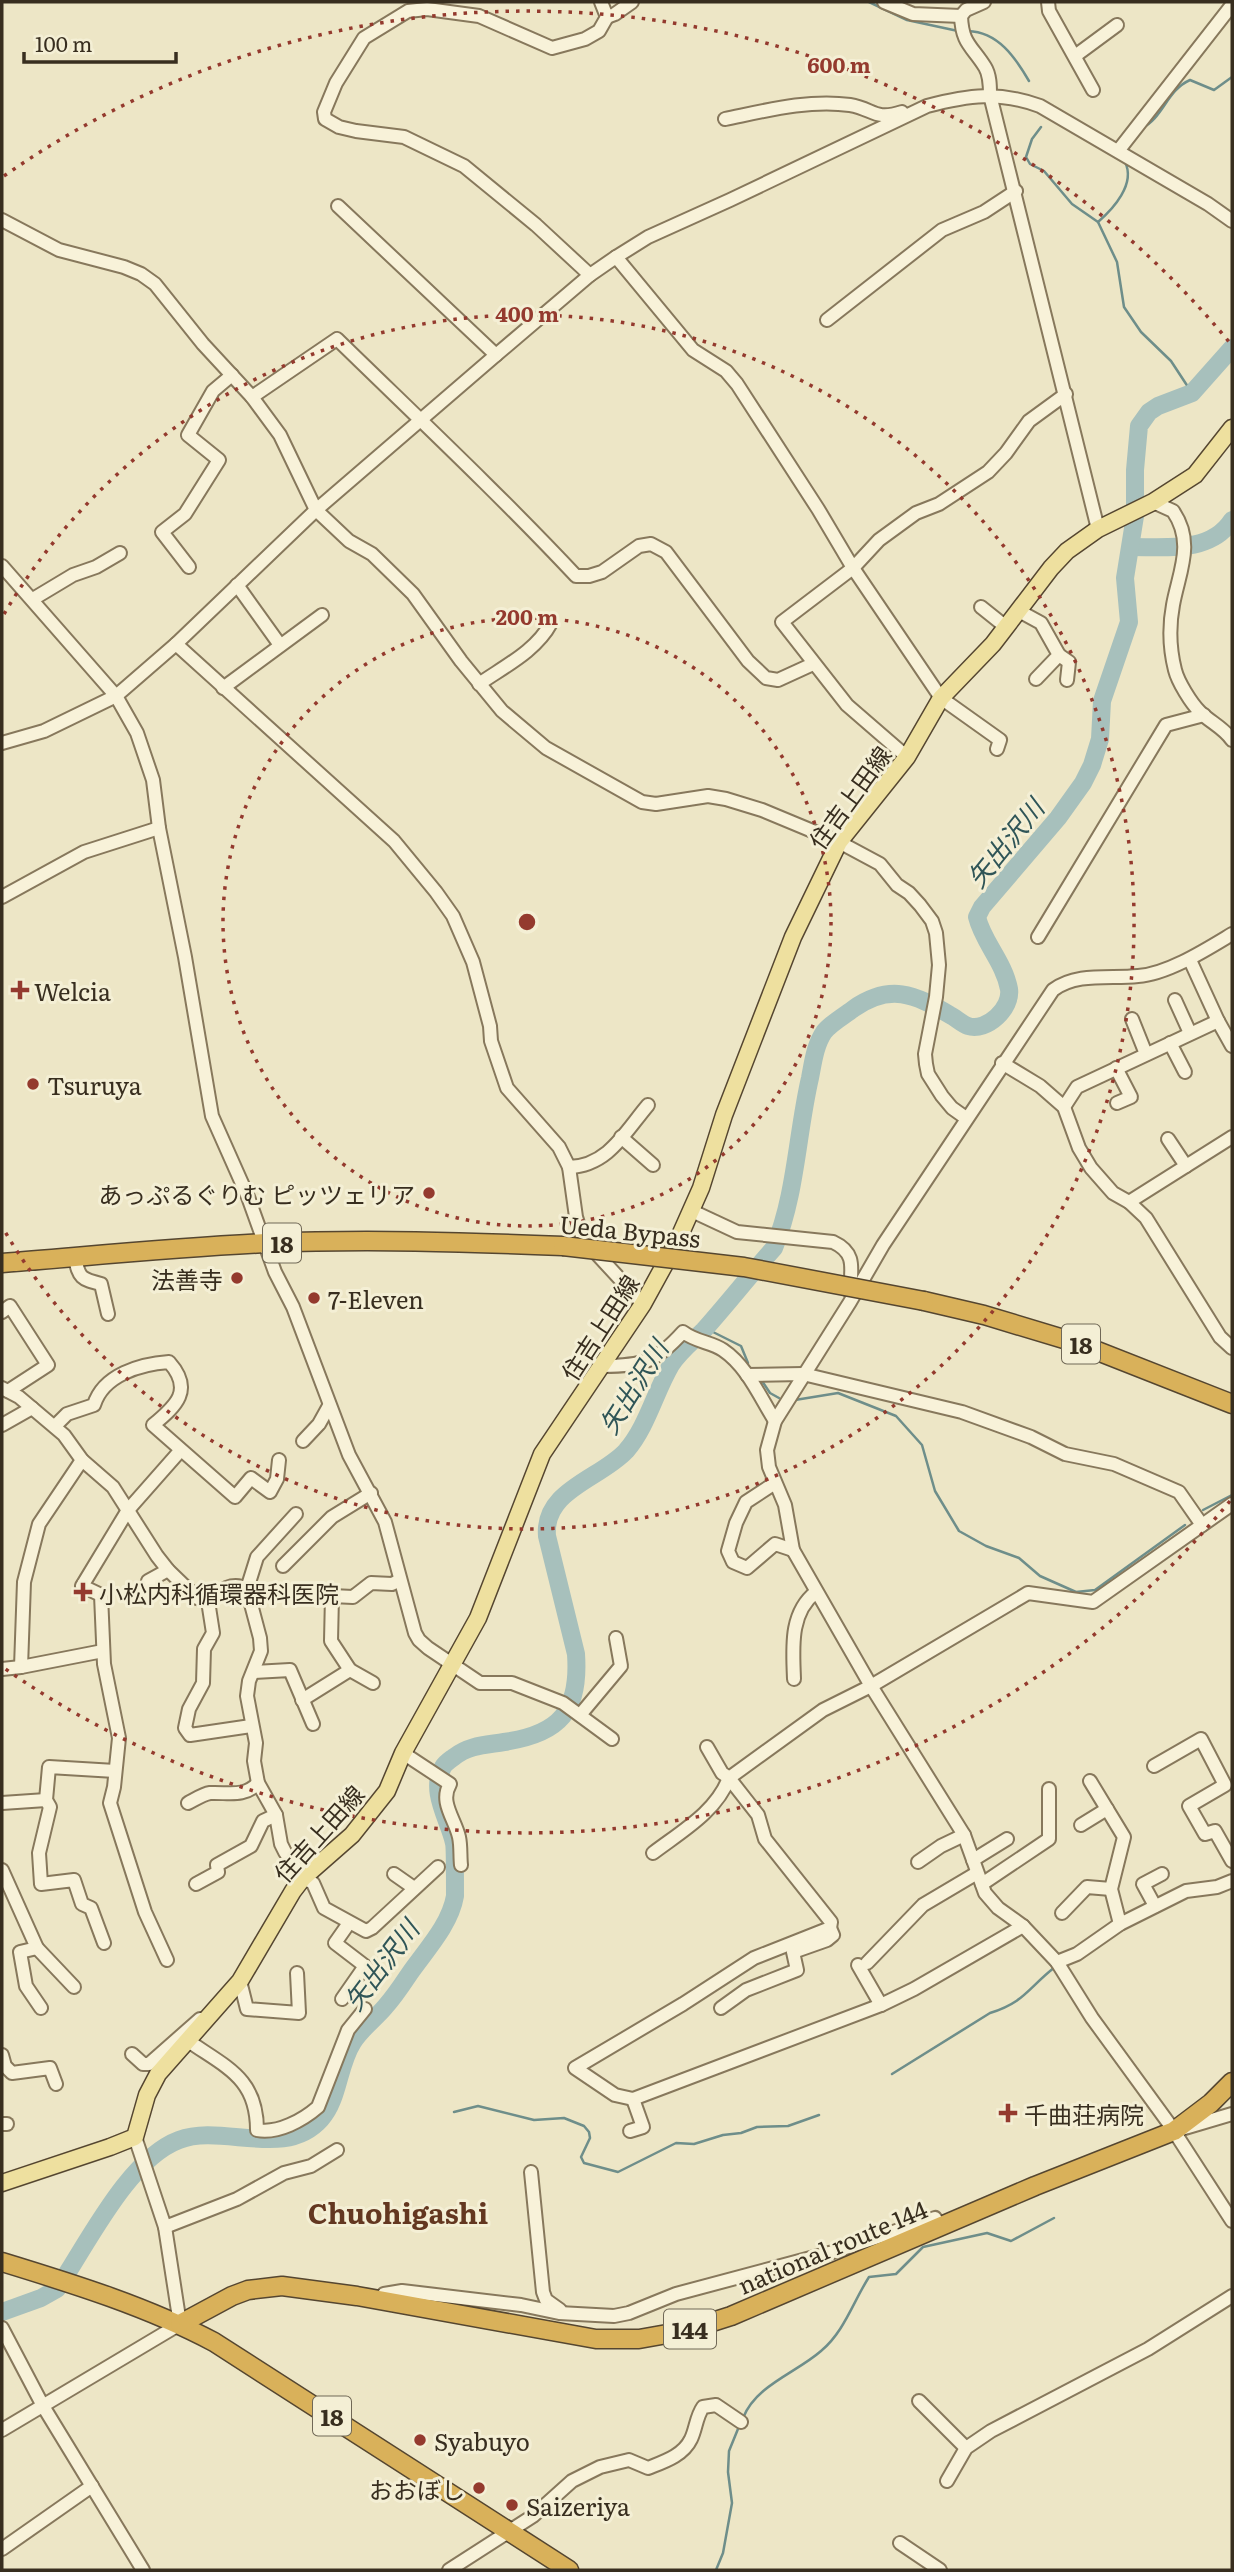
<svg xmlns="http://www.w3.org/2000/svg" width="1234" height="2572" viewBox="0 0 1234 2572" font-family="Literata,'Noto Sans JP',serif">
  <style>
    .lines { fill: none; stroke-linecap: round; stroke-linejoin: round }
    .stream { stroke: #6e8e8a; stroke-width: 2.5 }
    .river { stroke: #a7c0bc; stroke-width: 18 }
    .minor-casing { stroke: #87785c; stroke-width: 16 }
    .major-casing { stroke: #554630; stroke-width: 19 }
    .highway-casing { stroke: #554630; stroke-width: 21 }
    .minor { stroke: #f8f2d9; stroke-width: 12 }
    .major { stroke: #eee09f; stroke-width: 16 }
    .highway { stroke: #d9b15a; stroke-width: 18 }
    .highway-bridge-casing { stroke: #554630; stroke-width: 21; stroke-linecap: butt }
    .highway-bridge { stroke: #d9b15a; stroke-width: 18 }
    .ring { fill: none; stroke: #943a2e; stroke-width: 3.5; stroke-dasharray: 3.5 7 }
    .poi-dot { fill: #943a2e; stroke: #f4efd5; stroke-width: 2.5 }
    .labels { text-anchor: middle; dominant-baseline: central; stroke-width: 6; stroke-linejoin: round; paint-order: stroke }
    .shield { fill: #f4efd5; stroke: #706856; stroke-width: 2 }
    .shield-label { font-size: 23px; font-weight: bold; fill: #382e1f }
    .street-label { font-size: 24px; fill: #382e1f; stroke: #f4efd5 }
    .poi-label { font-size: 24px; fill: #382e1f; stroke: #f4efd5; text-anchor: start }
    .water-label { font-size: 26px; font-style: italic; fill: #2f5557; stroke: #f4efd5 }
    .quarter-label { font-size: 28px; font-weight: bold; fill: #633720; stroke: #f4efd5 }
    .centre { fill: #943a2e; stroke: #f4efd5; stroke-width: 3.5 }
    .ring-label { font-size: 21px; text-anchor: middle; font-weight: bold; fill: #943a2e; stroke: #f4efd5; stroke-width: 6; stroke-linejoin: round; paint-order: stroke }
  </style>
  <rect width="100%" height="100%" fill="#ede6c6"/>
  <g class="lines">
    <g class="stream">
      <path d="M869,2L907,20L958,31"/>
      <path d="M968,31C998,32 1015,57 1029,81"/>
      <path d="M1041,127L1032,139L1026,157L1030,164L1044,171L1072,204L1098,222L1117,262L1124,307L1141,332L1171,361L1192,393"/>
      <path d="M1142,128C1163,118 1167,90 1190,80L1214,90L1232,77"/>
      <path d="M1098,222C1113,209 1136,184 1125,162"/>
      <path d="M705,1328L741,1346L748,1363"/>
      <path d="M762,1381L770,1393L779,1398"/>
      <path d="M795,1400L838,1393L896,1416L922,1445L935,1491L959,1531L986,1546L1019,1558L1040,1576L1076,1592L1095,1590L1185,1525"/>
      <path d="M1203,1510L1232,1495"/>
      <path d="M892,2074L990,2013C1025,2002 1028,1988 1055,1967"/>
      <path d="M454,2112L478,2106L534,2120L564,2118L584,2126L589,2132L590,2138L581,2157L584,2163L618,2172L676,2143L694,2144L723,2135L741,2133L757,2127L788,2126L819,2115"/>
      <path d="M743,2418C756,2385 796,2373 821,2351C844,2332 853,2302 869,2277L896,2274L923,2247L987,2233L1011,2241L1054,2218"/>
      <path d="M716,2570L723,2553L732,2503L728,2472L729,2451L740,2424"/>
    </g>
    <g class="river">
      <path d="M1131,547C1166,547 1211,553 1232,520"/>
      <path d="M2,2312L41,2298L57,2289C87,2245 128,2159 179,2140C222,2123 285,2160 321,2119C339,2099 338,2065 353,2042C362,2028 375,2019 385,2007C395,1996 402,1985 410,1973C426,1950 450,1925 455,1896C455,1891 455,1847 454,1843C449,1820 429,1791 443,1767C445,1763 450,1760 454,1757C469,1745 486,1745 504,1742C560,1734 580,1711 576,1654L547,1536C543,1490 600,1479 626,1451C647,1427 655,1392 671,1365C679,1352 693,1341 704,1330C728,1303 750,1275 774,1248C796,1195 797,1134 810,1078C813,1063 815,1045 824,1032C831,1023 844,1016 853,1009C890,983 914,994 950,1015C956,1018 962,1024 968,1026C987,1032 1012,1008 1009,989C1004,962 983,942 977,917L982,907L1058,818L1083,783L1092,765L1100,739L1102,701L1129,622L1125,578L1135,516V470L1139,426L1149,412L1158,406L1192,393L1232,348"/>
    </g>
    <g class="minor-casing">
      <g id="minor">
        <path d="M884,2L913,14L961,16L966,10L984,2"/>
        <path d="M1048,2L1049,11L1093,90"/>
        <path d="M961,16C962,44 972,46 985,67C990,75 990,86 990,95L1098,529"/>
        <path d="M607,17L615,14L632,2"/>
        <path d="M1075,56L1117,25"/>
        <path d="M725,119C764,111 809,99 850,105C874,109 874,121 902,112"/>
        <path d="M1118,151L1232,5"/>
        <path d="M338,206L496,355"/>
        <path d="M2,220L59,250L124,267L141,274L155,284L203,344L252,397L280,435L316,510L349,541L372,554L413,594L461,661L502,711L546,748L642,802L656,804L708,796L726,799L762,810L839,842L880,864L897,885L909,893L920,905L932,921L936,933L939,965L936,997L925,1054L926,1064L928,1074L942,1096L952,1108L966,1118"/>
        <path d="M616,257L693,350L726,371L737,384L818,509L853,568L941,698L1000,740L997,749"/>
        <path d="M590,275L536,225L464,166L404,137L356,131L339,127L325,119L324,112L336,83L364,38L408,11L427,9L479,16L552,48L585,39L599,31L607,17L601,2"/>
        <path d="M827,320L942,230L984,212L1016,191"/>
        <path d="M252,397L337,339C417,417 499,494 576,576H589L602,572L639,546L651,544L666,552L748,661L766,678L778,680L813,664"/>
        <path d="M1153,502L1173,511C1195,543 1179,572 1173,605C1169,626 1170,650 1175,670C1178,682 1191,703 1200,712C1210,722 1224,728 1232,740"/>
        <path d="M2,566L116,696L137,733L153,780L159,828L185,957L212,1116L248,1197L275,1272L293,1307L349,1455L385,1522L415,1633L419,1640L428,1648L480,1683H512L563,1703L612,1739"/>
        <path d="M189,567L162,532L185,514L219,460L188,435L213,391L232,375"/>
        <path d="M237,585L280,645"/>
        <path d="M33,599L73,575L96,567L120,553"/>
        <path d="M981,607L1006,627"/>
        <path d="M1019,611L1041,623L1059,655L1036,679"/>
        <path d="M176,644L394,841L436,892L453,916L473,962L490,1026L491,1041L507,1088L559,1147L569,1167L576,1217L583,1239L643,1304"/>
        <path d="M1059,655L1069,662L1067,680"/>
        <path d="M479,684C505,666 536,651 551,623"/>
        <path d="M223,688L322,615"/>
        <path d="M2,743L44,731L116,696L176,644L316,510L496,355L590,275L616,257L648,237L730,200L927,106C969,95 999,91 1040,106L1208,204L1232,221"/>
        <path d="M907,757L847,705L782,622L853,568L879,540L916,513L939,504L988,472L1006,453L1029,421L1066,394"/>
        <path d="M2,897L84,852L159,828"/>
        <path d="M1232,934C1207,949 1168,974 1138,976C1110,979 1077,972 1053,990L883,1245L850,1302L775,1421L767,1450L769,1467L785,1505L793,1550L871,1686L964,1835L985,1893L998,1908L1023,1926L1057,1962L1092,2018L1170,2125L1232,2221"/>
        <path d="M1038,937L1166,725L1204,715"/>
        <path d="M1190,960L1218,1021L1232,1046"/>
        <path d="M1175,1000L1190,1033"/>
        <path d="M1132,1019L1146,1054"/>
        <path d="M1170,1043L1185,1072"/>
        <path d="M1002,1063L1040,1086L1064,1107L1079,1148L1091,1168L1113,1193L1129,1202L1146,1218L1220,1337L1232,1348"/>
        <path d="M1116,1068L1131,1097L1117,1103"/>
        <path d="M1064,1107L1077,1087L1218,1021"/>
        <path d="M621,1137L653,1165"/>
        <path d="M1168,1139L1186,1166"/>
        <path d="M569,1167C608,1166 625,1132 648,1105"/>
        <path d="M1129,1202L1232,1137"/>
        <path d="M692,1211L737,1232L833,1242C857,1253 851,1269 850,1292"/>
        <path d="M75,1258C79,1278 81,1279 101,1284L108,1314"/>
        <path d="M2,1312L10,1306L48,1365L8,1391"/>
        <path d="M603,1366C643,1366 656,1362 683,1332C696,1342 711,1342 723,1350C747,1366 760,1397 775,1421"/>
        <path d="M747,1375L803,1374L962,1412L1031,1437L1065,1454L1114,1464L1179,1492L1202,1525"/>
        <path d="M2,1388L19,1397L64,1435L82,1460L113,1487L157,1556L168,1570L197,1598L208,1601L213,1633L204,1649L203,1683L189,1709L185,1728L190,1735L251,1726"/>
        <path d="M2,1425L32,1408"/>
        <path d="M55,1426L67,1414L94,1405C103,1375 140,1364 169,1362C194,1390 176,1406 153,1425L235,1497L251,1478L270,1492L277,1479L279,1460"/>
        <path d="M303,1441L319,1424L329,1406"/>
        <path d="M775,1483L746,1502L736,1523L728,1551L733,1562L747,1568L775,1544L793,1550"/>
        <path d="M296,1514L257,1557L247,1589L260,1638L261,1651L249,1681L247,1696L256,1743L254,1761L258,1783L276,1815L281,1844L285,1852L303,1878L313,1883L324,1908L366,1931L372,1928L438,1867"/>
        <path d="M283,1566L332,1517L371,1493"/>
        <path d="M148,1581L168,1570"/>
        <path d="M208,1601C220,1591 231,1581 247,1589"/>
        <path d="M21,1667L24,1582L39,1524L82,1460"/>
        <path d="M2,1669L21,1667L103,1651"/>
        <path d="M350,1670L373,1683"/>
        <path d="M254,1672L290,1670L313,1724"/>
        <path d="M794,1679C793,1649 789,1613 816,1592"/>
        <path d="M302,1700L350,1670L331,1641L332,1596L353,1597L371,1583L392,1584L400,1580"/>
        <path d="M580,1715L621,1666L616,1638"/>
        <path d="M707,1747L722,1773L729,1778L758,1815L765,1839L831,1922L830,1928L754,1958L683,2004L575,2068L615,2095L633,2099L881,2005L914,1989L1023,1926"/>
        <path d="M403,1753L450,1784C439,1802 455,1819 459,1837C461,1846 460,1856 461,1865"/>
        <path d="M1154,1766L1201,1739L1225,1785L1189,1806L1205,1834L1215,1831L1232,1861"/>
        <path d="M1090,1781L1124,1837L1111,1889L1120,1924"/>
        <path d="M2,1803L46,1800"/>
        <path d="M188,1803C194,1800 203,1794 210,1793C228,1792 244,1798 258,1783"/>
        <path d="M1081,1825L1107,1809"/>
        <path d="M653,1853C682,1831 716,1812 729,1778L823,1710L871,1686L1028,1593L1093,1602L1232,1504"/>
        <path d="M973,1860L1007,1839"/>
        <path d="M918,1862L941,1846L964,1835"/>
        <path d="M2,1870L37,1948L20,1952L26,1986L41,2008"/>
        <path d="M394,1874L414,1888"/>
        <path d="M196,1884L218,1872L217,1865L251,1846L263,1821L276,1815"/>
        <path d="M982,1884L1049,1839V1789"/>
        <path d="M1155,1906L1143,1884L1162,1874"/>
        <path d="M1062,1913L1087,1887L1111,1889"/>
        <path d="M104,1943L91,1908L82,1904L74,1880L41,1884L39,1853L50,1807L46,1800L49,1767L115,1771"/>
        <path d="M37,1948L74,1987"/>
        <path d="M167,1960L145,1912L110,1803L114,1787L119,1738L104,1664L101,1595L82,1586L128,1510L180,1451"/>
        <path d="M1057,1962L1077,1954L1120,1924L1186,1891L1217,1887L1232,1881"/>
        <path d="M867,1963L923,1905L977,1873"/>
        <path d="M858,1965L881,2005"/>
        <path d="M240,1981L247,2009L299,2013L297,1973"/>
        <path d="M342,1999L365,1966L335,1943L349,1923"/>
        <path d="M721,2008L746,1990L797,1970L793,1952L827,1940L833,1935L830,1928"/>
        <path d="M187,2040C225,2067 257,2077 257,2130C278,2134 303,2120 318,2107L348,2030L365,2009"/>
        <path d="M132,2054L143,2064H149L200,2019"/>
        <path d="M2,2055L5,2066L12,2073L50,2068L56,2084"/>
        <path d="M2,2124H7"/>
        <path d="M1178,2130L1232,2114"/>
        <path d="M630,2131L643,2127L633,2099"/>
        <path d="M531,2172L543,2292L546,2300L560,2310"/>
        <path d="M165,2227L237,2199L284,2173L311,2166L337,2150"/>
        <path d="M381,2300L384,2294L402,2291L521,2305L559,2313L614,2316L629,2313L676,2294L833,2252L935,2218L940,2226"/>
        <path d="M2,2328L43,2406L143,2570"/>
        <path d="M919,2401L966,2448"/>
        <path d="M2,2430L180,2324L165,2227L135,2137"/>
        <path d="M947,2481L966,2448L991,2431L1148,2349L1232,2296"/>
        <path d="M900,2543L940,2570"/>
        <path d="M2,2549L92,2486"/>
        <path d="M449,2570L533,2516L572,2481L600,2467L629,2460L648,2468C663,2462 683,2456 691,2439C696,2429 696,2417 703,2407L716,2405L741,2422"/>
      </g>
    </g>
    <g class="major-casing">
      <path id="major" d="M2,2183L110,2147L135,2137L147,2095L158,2074L240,1981L293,1891L303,1878L352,1835L387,1791L403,1753L478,1618L542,1454L643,1304L677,1242L701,1188L724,1115L793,937L839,842L907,757L941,698L993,644L1051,568L1067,551L1098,529L1153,502L1195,475L1232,428"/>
    </g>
    <g class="highway-casing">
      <g id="highway">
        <path d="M2,1263C90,1256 180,1247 268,1243C367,1239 464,1242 563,1246"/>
        <path d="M924,1301L984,1315L1077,1343L1232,1404"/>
        <path d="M2,2262C74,2284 148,2307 214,2342L569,2570"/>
        <path d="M180,2324L232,2296L248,2290L282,2286L357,2296L596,2339H639L684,2331L731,2316L1035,2186L1174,2131L1211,2103L1232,2082"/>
      </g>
    </g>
    <use href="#minor" class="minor"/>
    <use href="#major" class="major"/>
    <use href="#highway" class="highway"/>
    <g class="highway-bridge-casing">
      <path id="highway-bridge" d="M563,1246L744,1267L924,1301"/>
    </g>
    <use href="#highway-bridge" class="highway-bridge"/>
  </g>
  <g class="ring">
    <circle cx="527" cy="922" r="304"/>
    <path d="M4 614A607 607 0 1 1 4 1230"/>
    <path d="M1230 1501A911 911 0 0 1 4 1668M4 176A911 911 0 0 1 1230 343"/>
  </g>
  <g class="poi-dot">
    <path d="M16.5 979.5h7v7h7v7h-7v7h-7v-7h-7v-7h7z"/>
    <circle cx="33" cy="1084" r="7"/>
    <circle cx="429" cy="1193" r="7"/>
    <circle cx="237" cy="1278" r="7"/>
    <circle cx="314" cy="1298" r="7"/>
    <path d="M79.5 1581.5h7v7h7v7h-7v7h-7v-7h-7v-7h7z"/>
    <path d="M1004.5 2102.5h7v7h7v7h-7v7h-7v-7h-7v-7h7z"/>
    <circle cx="420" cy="2440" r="7"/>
    <circle cx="479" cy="2488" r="7"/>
    <circle cx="512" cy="2505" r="7"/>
  </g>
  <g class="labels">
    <g class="shield">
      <rect x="263" y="1223.5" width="38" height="39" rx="5"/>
      <rect x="1062" y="1324.5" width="38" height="39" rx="5"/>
      <rect x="664" y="2309.5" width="52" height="39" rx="5"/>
      <rect x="313" y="2396.5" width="38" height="39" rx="5"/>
    </g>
    <g class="shield-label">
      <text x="282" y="1243">18</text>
      <text x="1081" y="1344">18</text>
      <text x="690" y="2329">144</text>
      <text x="332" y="2416">18</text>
    </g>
    <g class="street-label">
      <text transform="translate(849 797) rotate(-54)">住吉上田線</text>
      <text transform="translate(630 1230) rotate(6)">Ueda Bypass</text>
      <text transform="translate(599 1327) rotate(-57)">住吉上田線</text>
      <text transform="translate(318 1833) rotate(-48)">住吉上田線</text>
      <text transform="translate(832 2246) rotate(-23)">national route 144</text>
    </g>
    <g class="poi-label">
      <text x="34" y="990">Welcia</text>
      <text x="47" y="1084">Tsuruya</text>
      <text x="415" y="1193" text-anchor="end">あっぷるぐりむ ピッツェリア</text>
      <text x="223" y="1278" text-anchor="end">法善寺</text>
      <text x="328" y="1298">7-Eleven</text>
      <text x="99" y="1592">小松内科循環器科医院</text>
      <text x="1024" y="2113">千曲荘病院</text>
      <text x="434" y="2440">Syabuyo</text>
      <text x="465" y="2488" text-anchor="end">おおぼし</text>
      <text x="526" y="2505">Saizeriya</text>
    </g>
    <g class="water-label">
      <text transform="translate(1004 842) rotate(-51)">矢出沢川</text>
      <text transform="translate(632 1386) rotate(-58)">矢出沢川</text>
      <text transform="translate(380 1964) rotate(-53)">矢出沢川</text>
    </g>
    <g class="quarter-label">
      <text x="398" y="2212">Chuohigashi</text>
    </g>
  </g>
  <circle cx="527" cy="922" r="10" class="centre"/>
  <g class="ring-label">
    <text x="839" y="73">600 m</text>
    <text x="527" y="322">400 m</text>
    <text x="527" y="625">200 m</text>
  </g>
  <rect width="1234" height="2572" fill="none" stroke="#382e1f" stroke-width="7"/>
  <path d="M24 52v10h152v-10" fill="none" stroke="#382e1f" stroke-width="3.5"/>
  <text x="35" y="52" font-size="21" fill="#382e1f" stroke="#f4efd5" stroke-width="5" paint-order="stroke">100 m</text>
</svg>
